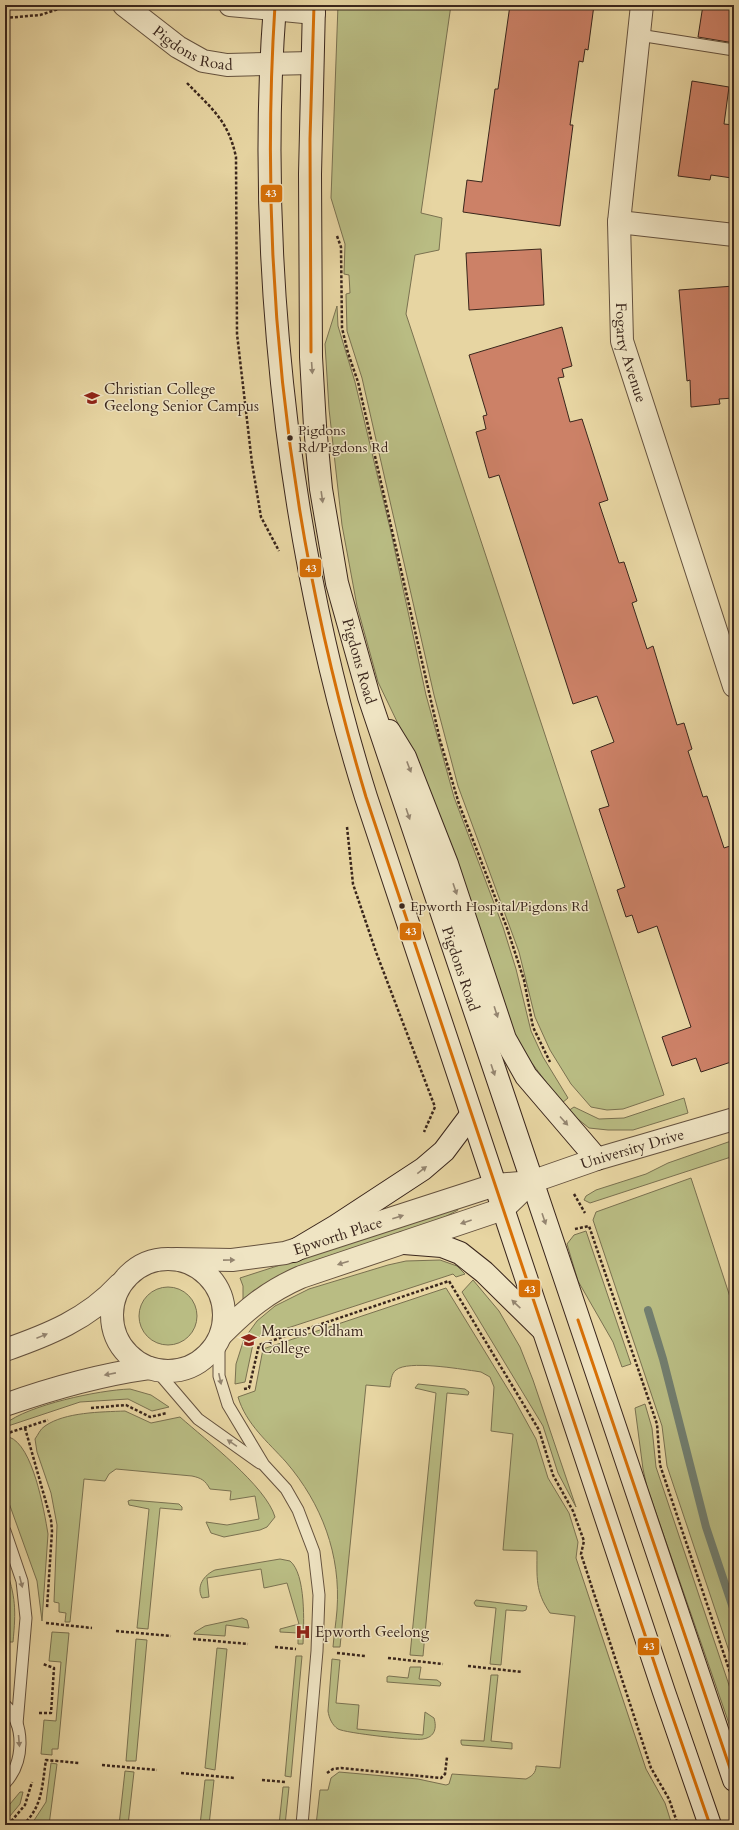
<svg xmlns="http://www.w3.org/2000/svg" width="739" height="1830" viewBox="0 0 739 1830" font-family="Cardo,serif">
  <style>
    .green { fill: #b9bc83; stroke: #7a7150 }
    .lines { fill: none; stroke-linecap: round; stroke-linejoin: round }
    .stream { stroke: #727e6f; stroke-width: 8 }
    .building { fill: #cc8167; stroke: #3a261c }
    .lane-casing { stroke: #65523e; stroke-width: 13 }
    .street-casing { stroke: #65523e; stroke-width: 24 }
    .secondary-casing { stroke: #3a261c; stroke-width: 24 }
    .path { stroke: #3a261c; stroke-width: 2.5; stroke-dasharray: 3 2; stroke-linecap: butt }
    .lane { stroke: #efe4c3; stroke-width: 11 }
    .street { stroke: #efe4c3; stroke-width: 22 }
    .secondary { stroke: #efe4c3; stroke-width: 22 }
    .bus-1-casing { stroke: #efe4c3; stroke-width: 6 }
    .bus-1 { stroke: #d87006; stroke-width: 3 }
    .oneway { fill: #948570 }
    .bus-dot { fill: #3a261c; stroke: #efe4c3; stroke-width: 1.5 }
    .labels { text-anchor: middle; dominant-baseline: central; stroke-width: 3; stroke-linejoin: round; paint-order: stroke }
    .bus-label { font-size: 14px; fill: #3a261c; stroke: #efe4c3; text-anchor: start }
    .street-label { font-size: 15px; fill: #3a261c; stroke: #efe4c3 }
    .poi-label { font-size: 15px; fill: #3a261c; stroke: #efe4c3; text-anchor: start }
    .line-badge { stroke: #efe4c3; stroke-width: 1.5 }
    .badge-label { font-size: 11px; text-anchor: middle; font-weight: bold; fill: #fff }
  </style>
  <rect width="100%" height="100%" fill="#e7d5a2"/>
  <filter id="stains"><feTurbulence type="fractalNoise" baseFrequency=".005" numOctaves="4"/><feColorMatrix values="0 0 0 0 .2 0 0 0 0 .09 0 0 0 0 .02 0 0 0 .5 -.17"/></filter>
  <radialGradient id="worn" r=".72"><stop offset=".6" stop-color="#630" stop-opacity="0"/><stop offset="1" stop-color="#630" stop-opacity=".3"/></radialGradient>
  <g class="green">
    <path d="M338,5H451L421,213L442,218L439,250L415,255L406,314L664,1095L623,1109L607,1110L591,1107L571,1084L550,1050L535,1017L519,952L458,786L434,695L362,378L347,331L346,294L350,293L349,275L344,274L345,244L331,198Z"/>
    <path d="M337,306L338,326L355,382L390,528L426,695L454,797L503,927L516,969L531,1031L543,1057L568,1098L562,1103L522,1050L505,1017L402,732L378,682L357,606L342,525L329,409L325,344Z"/>
    <path d="M684,1098L688,1113L633,1130H608L589,1128L568,1111L574,1107L599,1119L624,1118Z"/>
    <path d="M734,1140V1156L590,1203L584,1200L586,1196L596,1190L646,1174L668,1163Z"/>
    <path d="M691,1178L734,1309V1666L667,1466L662,1426L593,1220L596,1212Z"/>
    <path d="M457,1208L458,1210L441,1219L243,1301V1286L240,1278Z"/>
    <path d="M586,1231L631,1364L622,1367L613,1342L578,1281L567,1244L574,1235Z"/>
    <path d="M440,1260L457,1266L465,1274L456,1277L453,1274L254,1339L245,1382L235,1384L236,1364L244,1339L257,1321L275,1306L309,1289L388,1265L406,1261Z"/>
    <path d="M473,1280L499,1311L520,1347L533,1380L576,1507L558,1473L543,1426L462,1292Z"/>
    <circle cx="168" cy="1316" r="29"/>
    <path d="M446,1288L514,1399L536,1439L548,1478L569,1513L578,1542L576,1558L646,1769L665,1803L672,1825H316L320,1790H328L331,1778L339,1772L418,1779L446,1785L449,1784L452,1774L526,1779C532,1776 536,1773 536,1766L560,1768L575,1616L550,1613C535,1591 537,1578 537,1551L503,1550L513,1434L491,1431L494,1387L490,1377L481,1372L475,1371C459,1369 408,1360 396,1370C391,1374 391,1381 390,1387L366,1385L340,1647H333C334,1634 336,1623 337,1610C341,1555 322,1504 286,1462C268,1442 246,1424 238,1397L255,1391L263,1349Z"/>
    <path d="M418,1384L465,1389L469,1392L468,1395L447,1393L423,1656L410,1655L436,1393L415,1388Z"/>
    <path d="M130,1389L151,1395L169,1407L152,1411L128,1399L80,1402L5,1427V1424C28,1405 99,1390 130,1389Z"/>
    <path d="M645,1404L652,1428L656,1467L734,1700V1738L647,1487L643,1469L635,1408Z"/>
    <path d="M125,1411L151,1423L180,1417C206,1440 266,1486 275,1517L267,1527L260,1530L224,1537L211,1533L206,1522L227,1525L259,1519L255,1496L230,1500L231,1491L210,1489C205,1480 201,1478 192,1476L116,1469L109,1474L105,1481L84,1479L70,1622H65L66,1613L59,1612V1603L54,1602L57,1525L51,1493L37,1452L35,1439C38,1435 40,1429 45,1426C65,1412 101,1412 125,1411Z"/>
    <path d="M9,1437C33,1445 44,1510 48,1534L42,1621L37,1581L5,1492V1439Z"/>
    <path d="M131,1500L179,1504L182,1507V1510L160,1508L148,1629L137,1628L149,1509L129,1505L128,1501Z"/>
    <path d="M280,1559L290,1561C306,1574 304,1624 303,1644H298V1633L280,1632V1629L299,1624L287,1583L264,1588L261,1569L207,1578L209,1597L202,1598C196,1586 204,1575 215,1570Z"/>
    <path d="M5,1566C16,1597 16,1610 13,1642H5Z"/>
    <path d="M476,1600L527,1606L526,1610L523,1611L506,1610L501,1665L490,1664L496,1608L476,1606L474,1603Z"/>
    <path d="M242,1618L247,1620L249,1628L226,1625L225,1636L194,1634L195,1632L205,1626Z"/>
    <path d="M52,1632L69,1633L58,1749H52V1755L41,1754L44,1720L56,1721L61,1662L49,1661Z"/>
    <path d="M136,1639L147,1640L136,1761H126Z"/>
    <path d="M217,1648L227,1649L215,1770L205,1768Z"/>
    <path d="M296,1656H302L291,1777L285,1776Z"/>
    <path d="M332,1659L340,1660L336,1703L359,1705L357,1729L423,1735L425,1712L434,1718C437,1728 435,1737 423,1739C415,1741 345,1733 338,1729C332,1725 329,1718 328,1711Z"/>
    <path d="M410,1667H421L419,1679L437,1680L441,1683L440,1686L387,1682V1677L389,1676L408,1678Z"/>
    <path d="M491,1675H498L491,1741L512,1743V1749L462,1745L461,1743V1740L484,1741Z"/>
    <path d="M51,1763L57,1764L49,1825H31L46,1802Z"/>
    <path d="M125,1771L134,1772L128,1825H119Z"/>
    <path d="M205,1780H214L209,1825H200Z"/>
    <path d="M283,1787H289L285,1825H279Z"/>
    <path d="M20,1792H23L20,1804L5,1822V1810Z"/>
  </g>
  <g class="lines">
    <path class="stream" d="M648,1310L663,1359L706,1527L734,1611"/>
  </g>
  <g class="building">
    <path d="M510,5H594L588,50L585,49L583,62L579,61L570,125H573L560,226L463,212L467,180L482,182L495,89H498Z"/>
    <path d="M703,5H734V43L698,37Z"/>
    <path d="M692,81L729,87L724,124L734,125L732,178L711,175L710,180L678,176Z"/>
    <path d="M541,249L544,305L469,310L466,253Z"/>
    <path d="M734,286V398L719,399L720,404L691,407L690,380L687,381L679,290Z"/>
    <path d="M562,327L572,366L562,369L564,377L558,378L570,422L582,419L608,500L599,503L619,563L624,562L637,601L632,603L647,649L653,646L677,725L684,723L692,749L688,751L703,797L707,796L724,848L730,846L734,858V1061L701,1072L696,1058L672,1066L662,1037L691,1027L657,926L638,933L632,915L626,917L617,890L625,887L599,809L609,806L591,751L614,742L597,696L573,704L499,475L489,478L476,432L486,429L483,416L487,415L469,355Z"/>
  </g>
  <g class="lines">
    <g class="lane-casing">
      <g id="lane">
        <path d="M639,35L734,50"/>
        <path d="M219,1340V1376L228,1405L264,1465L286,1489L298,1510L314,1552L319,1595L317,1651L302,1825"/>
        <path d="M156,1370L198,1419L260,1463"/>
        <path d="M5,1531L22,1581L26,1618L17,1724"/>
        <path d="M5,1705C26,1725 24,1763 5,1783"/>
      </g>
    </g>
    <g class="street-casing">
      <g id="street">
        <path id="s1" d="M124,5L178,47L203,61L227,65L312,63"/>
        <path d="M230,5L314,13"/>
        <path id="s2" d="M642,5L619,222L622,341L734,686"/>
        <path d="M619,222L734,235"/>
        <circle cx="168" cy="1315" r="56"/>
        <path id="s3" d="M176,1259L232,1260L285,1253L495,1185L531,1182L597,1159L734,1119"/>
        <path d="M221,1335C247,1309 267,1292 301,1277L503,1209L531,1182"/>
        <path d="M5,1350C48,1335 88,1319 119,1285"/>
        <path d="M5,1405C53,1388 99,1375 149,1368"/>
      </g>
    </g>
    <g class="secondary-casing">
      <g id="secondary">
        <path d="M275,5C264,146 270,287 287,427C303,553 328,676 366,797L664,1692L710,1825"/>
        <path id="s4" d="M314,5L310,174L311,357L315,426L321,489L337,583L369,697L734,1780"/>
        <path d="M389,731L405,757L447,864L505,1039L526,1076L597,1159"/>
        <path d="M404,1243L442,1246L460,1253L484,1272L542,1329"/>
        <path d="M294,1251L336,1226L423,1169L444,1151L471,1115"/>
      </g>
    </g>
    <g class="path">
      <path d="M91,5L99,9"/>
      <path d="M5,18L40,15L71,5"/>
      <path d="M187,83C212,109 228,120 236,157L237,334L252,463L261,517L279,551"/>
      <path d="M337,236L341,247L342,328L348,353L358,382L440,740L459,804L507,928L524,980L533,1027L550,1062"/>
      <path d="M347,827L353,884L376,952L435,1107L424,1132"/>
      <path d="M574,1194L585,1213"/>
      <path d="M575,1229L589,1226L657,1424L660,1465L734,1684"/>
      <path d="M244,1389L249,1388L259,1345L449,1281L539,1430L553,1475L573,1511L584,1541L581,1554L651,1768L669,1799L678,1825"/>
      <path d="M91,1408L126,1405L150,1417L167,1413"/>
      <path d="M25,1428L51,1520L52,1531L47,1608"/>
      <path d="M5,1434L48,1420"/>
      <path d="M46,1623L92,1628"/>
      <path d="M116,1631L171,1636"/>
      <path d="M193,1639L248,1644"/>
      <path d="M275,1647L296,1649"/>
      <path d="M337,1653L365,1656"/>
      <path d="M388,1658L443,1664"/>
      <path d="M468,1666L522,1672"/>
      <path d="M39,1713H51L54,1668L43,1664"/>
      <path d="M102,1765L157,1770"/>
      <path d="M181,1773L235,1778"/>
      <path d="M327,1773L333,1769L341,1768L441,1778L445,1774L447,1757"/>
      <path d="M262,1780L285,1782"/>
      <path d="M8,1825L25,1805L32,1782"/>
      <path d="M23,1825C43,1806 42,1785 46,1760L79,1763"/>
    </g>
    <use href="#lane" class="lane"/>
    <use href="#street" class="street"/>
    <use href="#secondary" class="secondary"/>
    <g class="bus-1-casing">
      <g id="bus-1">
        <path d="M275,5C258,273 289,540 366,797L664,1692L710,1825"/>
        <path d="M311,352L310,139L314,5"/>
        <path d="M578,1320L734,1780"/>
      </g>
    </g>
    <use href="#bus-1" class="bus-1"/>
  </g>
  <defs><path id="oneway-solid" d="M-6-.8H1V-3.2L6.5 0L1 3.2V.8H-6Z"/></defs>
  <g class="oneway">
    <use href="#oneway-solid" transform="translate(312 368) rotate(86)"/>
    <use href="#oneway-solid" transform="translate(322 497) rotate(82)"/>
    <use href="#oneway-solid" transform="translate(409 767) rotate(69)"/>
    <use href="#oneway-solid" transform="translate(408 814) rotate(71)"/>
    <use href="#oneway-solid" transform="translate(455 889) rotate(71)"/>
    <use href="#oneway-solid" transform="translate(496 1012) rotate(72)"/>
    <use href="#oneway-solid" transform="translate(493 1070) rotate(71)"/>
    <use href="#oneway-solid" transform="translate(564 1121) rotate(48)"/>
    <use href="#oneway-solid" transform="translate(422 1170) rotate(-38)"/>
    <use href="#oneway-solid" transform="translate(398 1217) rotate(-18)"/>
    <use href="#oneway-solid" transform="translate(544 1219) rotate(71)"/>
    <use href="#oneway-solid" transform="translate(466 1222) rotate(161)"/>
    <use href="#oneway-solid" transform="translate(229 1260) rotate(-1)"/>
    <use href="#oneway-solid" transform="translate(343 1263) rotate(162)"/>
    <use href="#oneway-solid" transform="translate(516 1304) rotate(-137)"/>
    <use href="#oneway-solid" transform="translate(42 1336) rotate(-22)"/>
    <use href="#oneway-solid" transform="translate(110 1374) rotate(169)"/>
    <use href="#oneway-solid" transform="translate(220 1379) rotate(78)"/>
    <use href="#oneway-solid" transform="translate(232 1443) rotate(-146)"/>
    <use href="#oneway-solid" transform="translate(21 1582) rotate(76)"/>
    <use href="#oneway-solid" transform="translate(19 1741) rotate(85)"/>
  </g>
  <defs>
    <g id="school-bare" transform="scale(1.2)"><path d="M0-5L7-2L0 1L-7-2ZM-4 1L0 2.5L4 1V4Q0 6-4 4Z" fill="#8f2418" stroke="#efe4c3" stroke-width="2.5" paint-order="stroke"/></g>
    <g id="university-bare" transform="scale(1.2)"><path d="M0-5L7-2L0 1L-7-2ZM-4 1L0 2.5L4 1V4Q0 6-4 4Z" fill="#8f2418" stroke="#efe4c3" stroke-width="2.5" paint-order="stroke"/></g>
    <g id="hospital-bare" transform="scale(1.2)"><path d="M-5-5h3v3.5h4V-5h3V5h-3V1.5h-4V5h-3Z" fill="#8f2418" stroke="#efe4c3" stroke-width="2.5" paint-order="stroke"/></g>
  </defs>
  <g fill-rule="evenodd">
    <use href="#school-bare" x="92" y="398"/>
    <use href="#university-bare" x="249" y="1340"/>
    <use href="#hospital-bare" x="303" y="1632"/>
  </g>
  <g class="bus-dot">
    <circle cx="290" cy="438" r="3.5"/>
    <circle cx="402" cy="906" r="3.5"/>
  </g>
  <g class="labels">
    <g class="bus-label">
      <text x="298" y="430">Pigdons<tspan x="298" dy="17">Rd/Pigdons Rd</tspan></text>
      <text x="410" y="906">Epworth Hospital/Pigdons Rd</text>
    </g>
    <g class="street-label">
      <text stroke="none"><textPath href="#s1" startOffset="83">Pigdons Road</textPath></text>
      <text stroke="none"><textPath href="#s2" startOffset="350">Fogarty Avenue</textPath></text>
      <text stroke="none"><textPath href="#s4" startOffset="661">Pigdons Road</textPath></text>
      <text stroke="none"><textPath href="#s4" startOffset="985">Pigdons Road</textPath></text>
      <text stroke="none"><textPath href="#s3" startOffset="473">University Drive</textPath></text>
      <text stroke="none"><textPath href="#s3" startOffset="165">Epworth Place</textPath></text>
    </g>
    <g class="poi-label">
      <text x="104" y="389">Christian College<tspan x="104" dy="17">Geelong Senior Campus</tspan></text>
      <text x="261" y="1331">Marcus Oldham<tspan x="261" dy="17">College</tspan></text>
      <text x="315" y="1632">Epworth Geelong</text>
    </g>
  </g>
  <g class="line-badge">
    <rect x="260" y="184" width="23" height="19" rx="4" fill="#d87006"/>
    <rect x="299" y="558" width="23" height="20" rx="4" fill="#d87006"/>
    <rect x="399" y="922" width="23" height="19" rx="4" fill="#d87006"/>
    <rect x="518" y="1279" width="23" height="19" rx="4" fill="#d87006"/>
    <rect x="637" y="1637" width="23" height="19" rx="4" fill="#d87006"/>
  </g>
  <g class="badge-label">
    <text x="271" y="197">43</text>
    <text x="311" y="572">43</text>
    <text x="411" y="935">43</text>
    <text x="530" y="1293">43</text>
    <text x="649" y="1650">43</text>
  </g>
  <rect width="739" height="1830" fill="none" stroke="#e7d5a2" stroke-width="20"/>
  <rect x="6" y="6" width="727" height="1818" fill="none" stroke="#3a261c" stroke-width="2"/>
  <rect x="10" y="10" width="719" height="1810" fill="none" stroke="#3a261c"/>
  <rect width="100%" height="100%" filter="url(#stains)"/>
  <rect width="100%" height="100%" fill="url(#worn)"/>
</svg>
